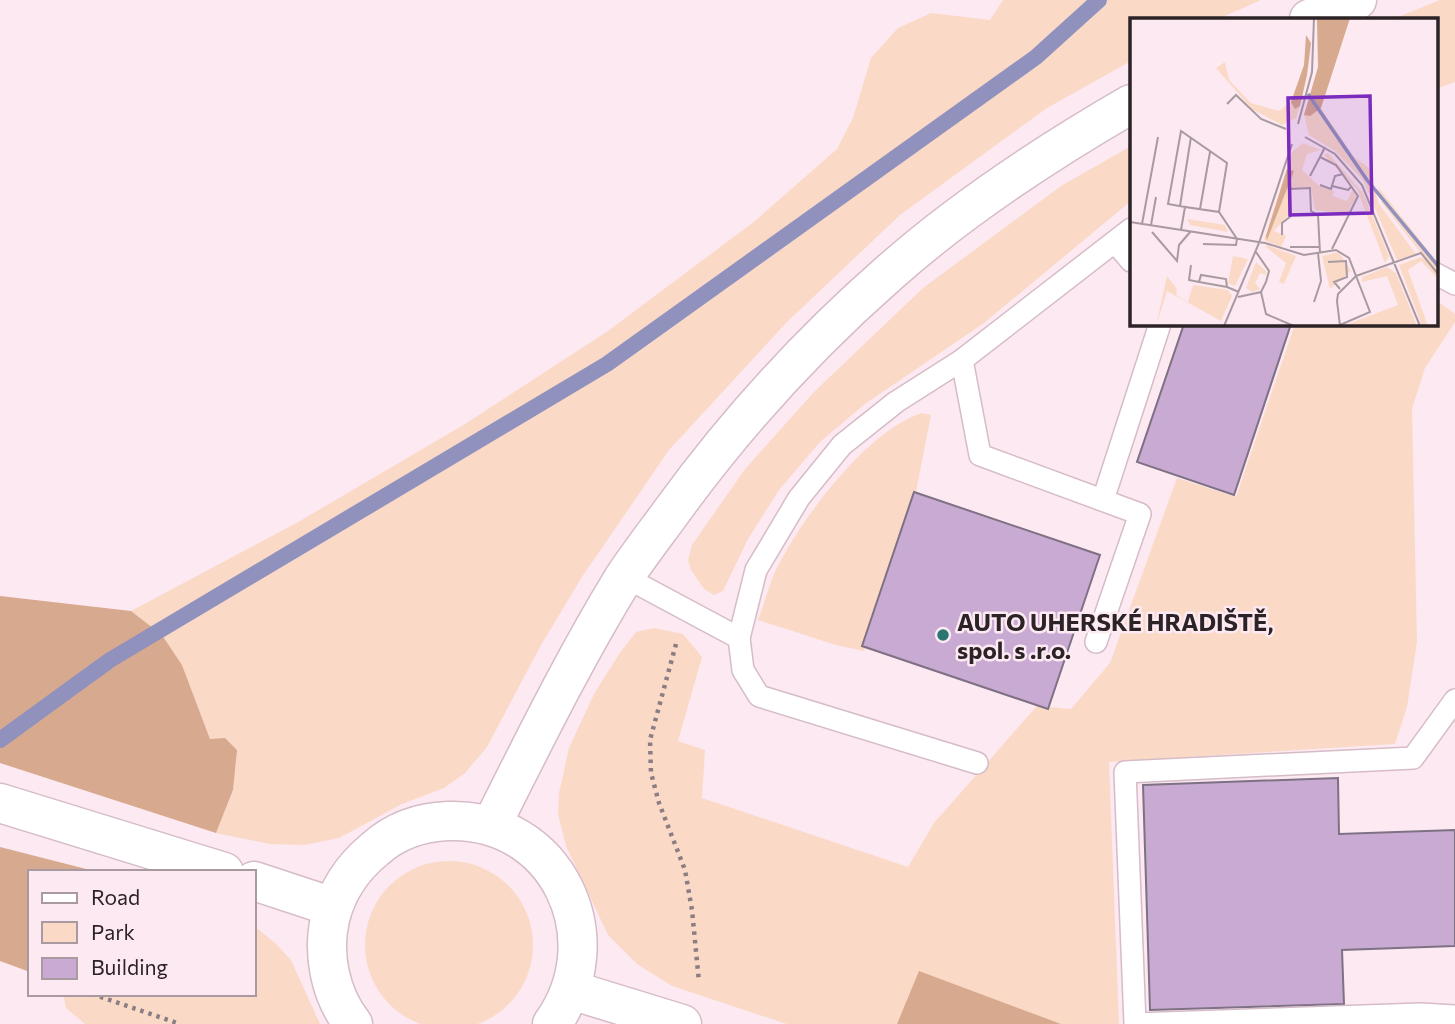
<svg xmlns="http://www.w3.org/2000/svg" width="1455" height="1024" viewBox="0 0 1455 1024" font-family="Commissioner,sans-serif">
  <style>
    .green { fill: #fadac7 }
    .forest { fill: #d7a98e }
    .lines { fill: none; stroke-linecap: round; stroke-linejoin: round }
    .stream { stroke: #9191be; stroke-width: 16 }
    .building { fill: #c8aad3; stroke: #7e7183; stroke-width: 2 }
    .service-casing { stroke: #d5bcc8; stroke-width: 24 }
    .minor-casing { stroke: #d5bcc8; stroke-width: 41 }
    .tertiary-casing { stroke: #d5bcc8; stroke-width: 41 }
    .path { stroke: #8a7d83; stroke-width: 4.5; stroke-dasharray: 3.5 5; stroke-linecap: butt }
    .service { stroke: #fff; stroke-width: 21 }
    .minor { stroke: #fff; stroke-width: 38 }
    .tertiary { stroke: #fff; stroke-width: 38 }
    .poi-dot { fill: #2c7570; stroke: #fde9f2; stroke-width: 2.5 }
    .labels { text-anchor: middle; dominant-baseline: central; stroke-width: 5; stroke-linejoin: round; paint-order: stroke }
    .poi-label { font-size: 24px; font-weight: bold; fill: #2c2327; stroke: #fde9f2; text-anchor: start }
    .inset-river { fill: none; stroke: #9191be; stroke-width: 3.5 }
    .inset-road { fill: none; stroke: #a99aa1; stroke-width: 2 }
    .view { fill: #7b2cbf; fill-opacity: 0.15; stroke: #7b2cbf; stroke-width: 3.5 }
    .inset-edge { fill: none; stroke: #2c2327; stroke-width: 3.5 }
  </style>
  <rect width="100%" height="100%" fill="#fde9f2"/>
  <g class="green">
    <path d="M1003,0H1261L1218,19H1131V61L1047,108L900,215L787,322L669,450L582,577L541,645L487,747L465,773L444,788L402,804L339,838L304,845L270,844L216,833L233,790L210,739L182,665L162,635L131,611L300,521L465,424L608,331L755,221L837,149L853,118L871,58L898,28L931,13L990,20Z"/>
    <path d="M1440,0H1455V82L1436,89V19H1393Z"/>
    <path d="M1131,146V201L984,323L865,404L820,442L779,490L748,539L723,591L714,595L704,589L691,570L688,560L692,545L745,469L814,392L923,288L1061,186Z"/>
    <path d="M1436,300L1455,314V322L1425,368L1412,409L1417,642L1407,707L1395,744L1109,762L1119,1024H787L672,986L637,964L608,935L566,846L558,814L559,793L569,748L594,694L619,654L636,632L654,628L683,634L702,657L678,741L705,750L702,798L908,867L934,823L1037,706L1071,709L1110,663L1177,478L1236,497L1295,324H1436Z"/>
    <path d="M922,413L931,415L916,492L864,651L836,645L758,620C764,605 768,589 774,574C799,521 866,431 922,413Z"/>
    <circle cx="449" cy="945" r="84"/>
    <path d="M254,926L275,943L291,960L320,1024H85L66,1008L63,994H254Z"/>
  </g>
  <g class="forest">
    <path d="M0,596L131,611L162,635L182,665L210,739L225,738L237,750L233,790L216,833L0,763Z"/>
    <path d="M0,847L98,872H30V972L0,961Z"/>
    <path d="M919,971L1061,1024H897Z"/>
  </g>
  <g class="lines">
    <path class="stream" d="M0,740L110,660L607,364L1036,57L1099,0"/>
  </g>
  <g class="building">
    <path d="M1184,324H1291L1234,495L1137,462Z"/>
    <path d="M914,492L1100,555L1048,709L862,646Z"/>
    <path d="M1338,778L1339,834L1455,830V946L1342,950L1344,1004L1150,1010L1143,785Z"/>
  </g>
  <g class="lines">
    <g class="service-casing">
      <g id="service">
        <path d="M1115,242L1131,261"/>
        <path d="M1436,274L1455,284"/>
        <path d="M962,360L980,455L1140,514L1096,642"/>
        <path d="M1103,500L1160,324"/>
        <path d="M625,577L739,638L756,570L799,498L842,445L896,402L962,360L1131,229"/>
        <path d="M739,638L743,670L759,696L977,763"/>
        <path d="M1455,700L1413,758L1125,772L1135,1024L1421,1014L1455,1016"/>
      </g>
    </g>
    <g class="minor-casing">
      <g id="minor">
        <path d="M1309,19L1357,0"/>
        <path d="M491,826C533,743 574,659 623,579C638,556 656,533 672,511C735,424 808,344 889,273C961,209 1048,152 1131,104"/>
      </g>
    </g>
    <g class="tertiary-casing">
      <g id="tertiary">
        <path d="M0,803L224,872"/>
        <path d="M254,881L333,907"/>
        <path d="M571,990L682,1024"/>
        <path d="M353,1024C330,995 322,954 330,919C337,890 353,867 375,849C395,831 421,822 448,821C557,817 614,938 552,1024"/>
      </g>
    </g>
    <g class="path">
      <path d="M676,644L650,740L651,773L659,803L685,870L692,910L699,982"/>
      <path d="M92,994L180,1024"/>
    </g>
    <use href="#service" class="service"/>
    <use href="#minor" class="minor"/>
    <use href="#tertiary" class="tertiary"/>
  </g>
  <circle class="poi-dot" cx="943" cy="635" r="7"/>
  <g class="labels">
    <g class="poi-label">
      <text x="957" y="621">AUTO UHERSKÉ HRADIŠTĚ,<tspan x="957" dy="28">spol. s .r.o.</tspan></text>
    </g>
  </g>
  <g transform="translate(1130 18)">
    <rect width="308" height="308" fill="#fde9f2"/>
    <path d="M95,44L99,62L121,85L149,93L161,84L170,88L166,100L152,107L122,91L86,50ZM191,90L224,139L239,150L249,186L286,236L267,242L233,162L205,133L179,117L174,97ZM173,125L191,132L177,136L172,152L189,168L204,173L203,178L217,183L223,171L226,179L217,196L185,192L181,169L159,170L160,195L144,213L156,218L151,229L134,222L162,134ZM198,135L233,175L259,238L255,245L227,171L194,137ZM248,169L308,245V261L291,243L278,252L298,308H292L269,247L291,239L297,243L252,185ZM57,201L95,207L98,214L60,207ZM137,227L166,238L154,266L149,264L156,245L136,229L132,236ZM209,234L221,253L200,271L192,238ZM103,238L118,241L105,268L98,265ZM126,244L136,253V257L130,255L125,265L130,271L122,274L116,270ZM257,249L266,255L287,308H213L268,287L257,258L232,264V259ZM37,258L47,271L46,277L58,284L63,267L98,272L102,278L91,303L37,273L26,308Z" fill="#fadac7"/>
    <path d="M220,0L191,90L180,98L174,97L188,49L187,1ZM176,17L181,25L177,57L170,88L165,91L161,84L174,47ZM157,151L164,153L137,222L136,218Z" fill="#d7a98e"/>
    <path class="inset-river" d="M178,76L237,162L308,248"/>
    <path class="inset-road" d="M97,86L106,77L131,101L156,111M168,106L182,54L184,0M175,119L205,136L232,167L290,308M195,129L190,139L206,147L228,178L202,231M180,158L190,139M190,167L201,171L205,158L213,156M202,168L218,172L222,168M50,188L61,119M55,189L38,186L51,113L97,145L89,194M70,191L80,134M0,204L135,225L174,237L206,232L219,240L226,258L291,235L308,256M12,206L28,119M21,207L26,179M51,212L55,189L89,194L107,221L106,227L73,226M22,214L47,243L49,227L61,213M152,217V205L161,198L160,171L180,170L181,193L188,197L190,235M160,229H189M198,244L216,243L217,259L204,264L210,271M61,247L59,262L69,264M97,269L69,264L71,257L96,261L97,269L109,274M131,274L136,296L164,308M108,279L131,274L136,264L139,253L126,234M184,284L191,263L188,235M210,307L240,294L226,258L208,276L207,283L210,308M94,308L129,225L162,126"/>
    <path class="view" d="M240,78L242,195L160,197L158,80Z"/>
    <rect width="308" height="308" class="inset-edge"/>
  </g>
  <rect x="28" y="870" width="228" height="126" fill="#fde9f2" stroke="#a99aa1" stroke-width="2"/>
  <rect x="42" y="893" width="35" height="10" fill="#ffffff" stroke="#a99aa1" stroke-width="2"/>
  <text x="91" y="905" font-size="21" fill="#2c2327">Road</text>
  <rect x="42" y="922" width="35" height="21" fill="#fadac7" stroke="#a99aa1" stroke-width="2"/>
  <text x="91" y="940" font-size="21" fill="#2c2327">Park</text>
  <rect x="42" y="958" width="35" height="21" fill="#c8aad3" stroke="#a99aa1" stroke-width="2"/>
  <text x="91" y="975" font-size="21" fill="#2c2327">Building</text>
</svg>
